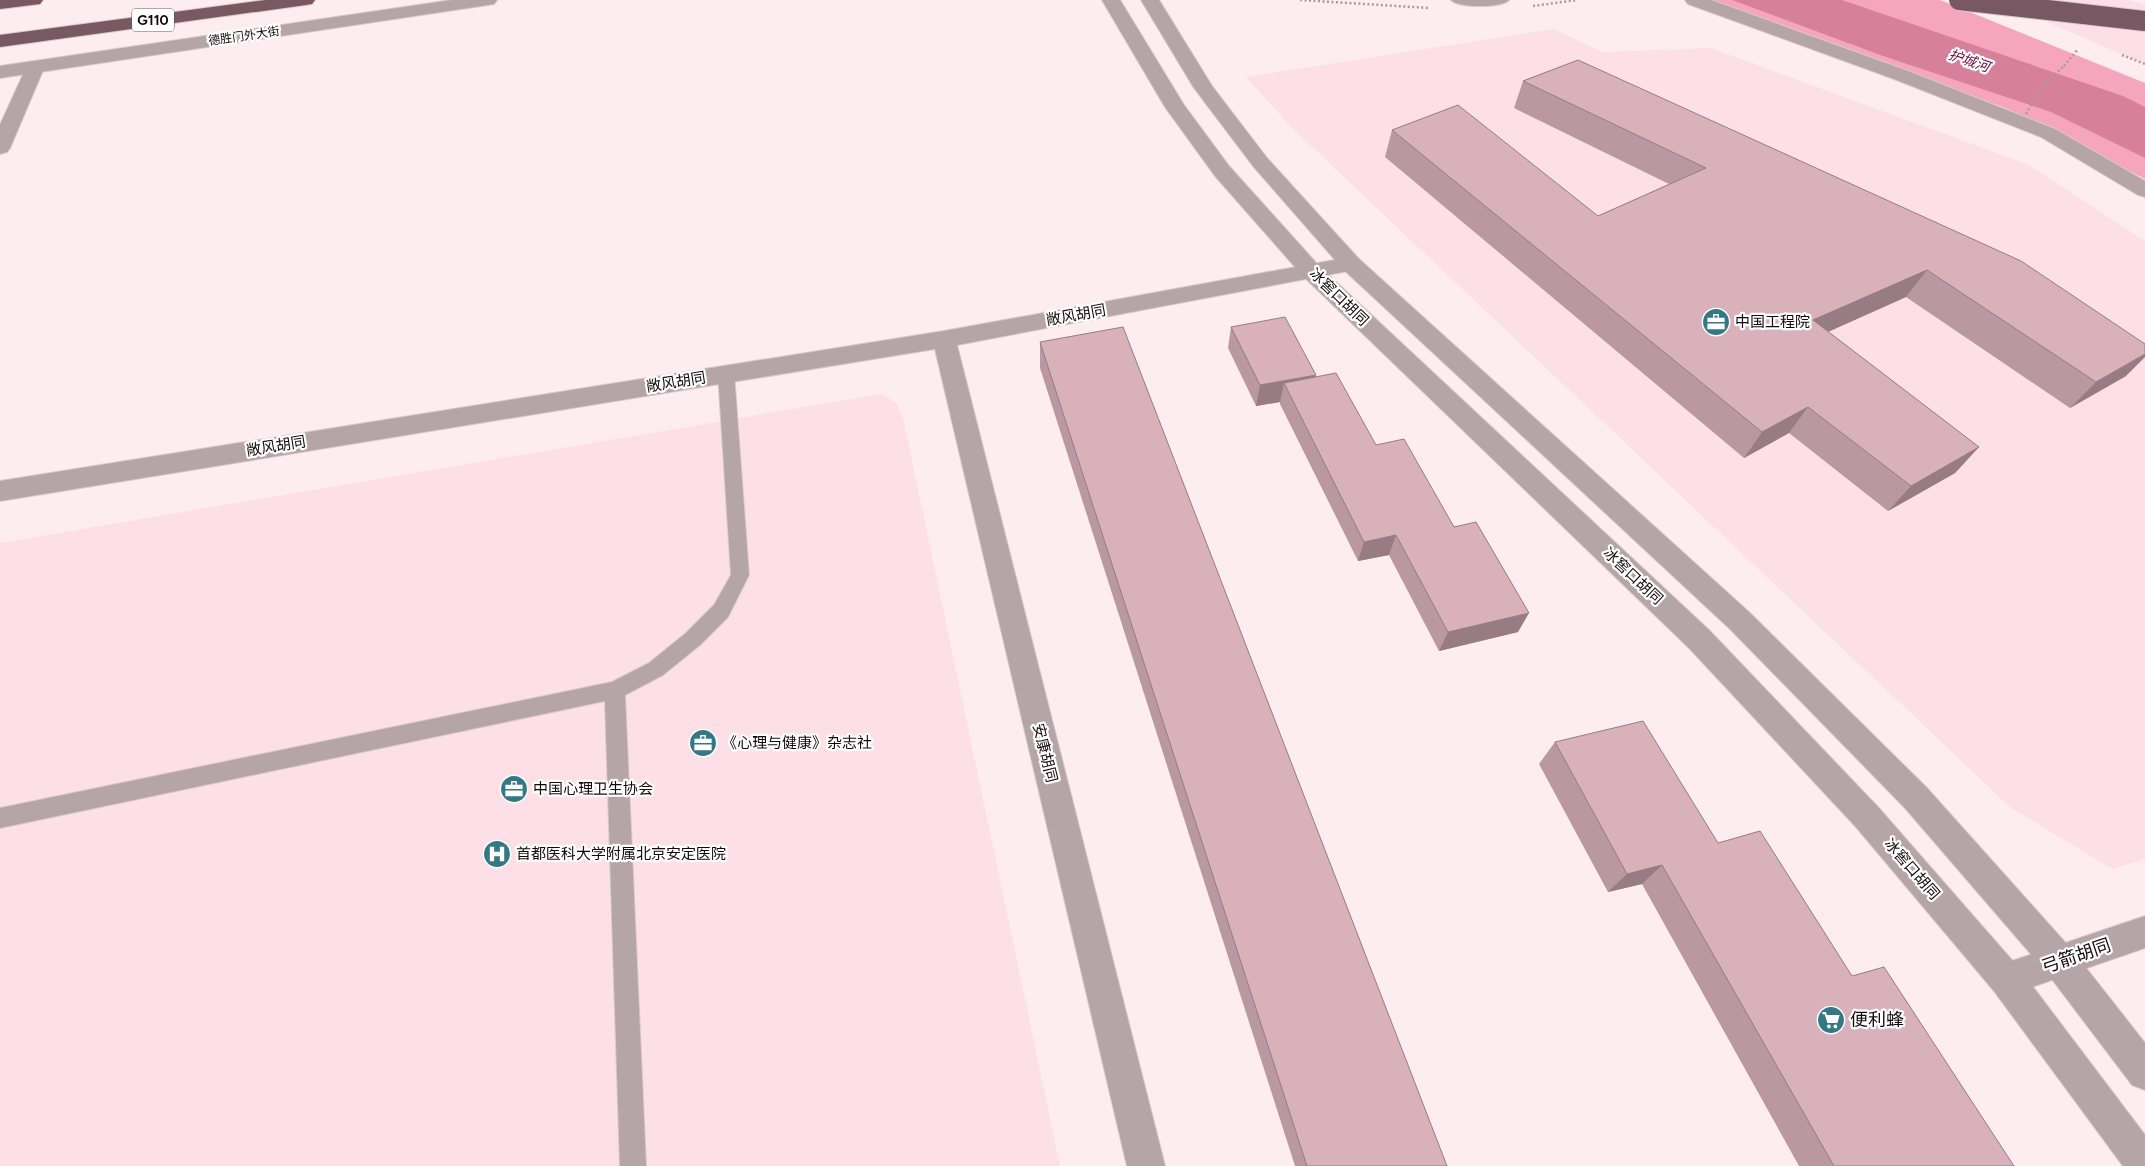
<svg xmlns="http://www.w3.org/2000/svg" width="2145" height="1166" viewBox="0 0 2145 1166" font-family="Figtree,'Noto Sans SC',sans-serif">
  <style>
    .built { fill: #fddfe7 }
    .green { fill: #f5a6be }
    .water { fill: #d7809c }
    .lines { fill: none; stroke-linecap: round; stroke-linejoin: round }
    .service-casing { stroke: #d8c8cc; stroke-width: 2 }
    .minor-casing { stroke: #d8c8cc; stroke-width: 2 }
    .tertiary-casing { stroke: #d8c8cc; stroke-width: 2 }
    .trunk-casing { stroke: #d8c8cc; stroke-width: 2 }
    .path { stroke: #ab9b9f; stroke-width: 2.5; stroke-dasharray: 2 2.5; stroke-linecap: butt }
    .service { fill: #b5a4a8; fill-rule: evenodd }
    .minor { fill: #b5a4a8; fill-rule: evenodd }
    .tertiary { fill: #b5a4a8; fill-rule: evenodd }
    .trunk { fill: #785862; fill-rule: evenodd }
    .trunk-bridge-casing { stroke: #d8c8cc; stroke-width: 22; stroke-linecap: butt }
    .path-bridge { stroke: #ab9b9f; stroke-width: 2.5; stroke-dasharray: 2 2.5; stroke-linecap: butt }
    .trunk-bridge { stroke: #785862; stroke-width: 20 }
    .wall { fill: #ba98a1 }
    .shaded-wall { fill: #977c83 }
    .building { fill: #d8b1bb; stroke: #977c83 }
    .labels { text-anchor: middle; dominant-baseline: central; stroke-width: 4.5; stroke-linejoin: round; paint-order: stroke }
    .far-street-label { font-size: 12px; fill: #15080c; stroke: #fff }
    .shield { fill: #fff; stroke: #5b5255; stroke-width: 1 }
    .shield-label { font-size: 14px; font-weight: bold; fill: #15080c }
    .far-water-label { font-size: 14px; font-style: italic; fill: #74093c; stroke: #fff }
    .street-label { font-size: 15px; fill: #15080c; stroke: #fff }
    .poi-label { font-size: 15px; fill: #15080c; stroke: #fff; text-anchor: start }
    .near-street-label { font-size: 18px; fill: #15080c; stroke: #fff }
    .near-poi-label { font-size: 18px; fill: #15080c; stroke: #fff; text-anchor: start }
  </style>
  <rect width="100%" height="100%" fill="#fdecf0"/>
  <g class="built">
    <path d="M1996,0H2129L2145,5V64Z"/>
    <path d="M1554,29L1603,52L1711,48L2029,165L2145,241V859L2112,869L2010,807L1290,126L1246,77Z"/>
    <path d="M882,394L896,403L903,418L1060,1166H0V543Z"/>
  </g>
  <path class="green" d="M1709,0H1940L2145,83V179L2005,108Z"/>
  <path class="water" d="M1732,0H1842L2123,96L2145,107V158L2051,112L1883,56Z"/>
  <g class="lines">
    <g class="service-casing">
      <g id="service">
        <path d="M1451,0H1509C1501,8 1459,8 1451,0Z"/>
        <path d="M726,367L732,369L734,373L749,575L728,617L700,645L663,675L625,695L646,1166H620L605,701L0,828V808L612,682L649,663L686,633L714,605L731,575L718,373L720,369Z"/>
      </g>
    </g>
    <g class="minor-casing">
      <g id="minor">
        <path d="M1685,0H1711L1908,71L2055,129L2145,181V197L2138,195L2041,137L1894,79L1688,4Z"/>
        <path d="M35,62L42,64L44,68L10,148L7,152L0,154V125L26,68L28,64Z"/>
        <path d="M1351,257L1359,259L1362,264L1359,269L957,345L1165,1166H1127L935,349L0,501V481L944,331Z"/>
        <path d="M2145,916V948L2006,996L1994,991L1989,979L1994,967Z"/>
      </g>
    </g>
    <g class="tertiary-casing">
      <g id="tertiary">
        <path d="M452,0H497L494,4L488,5L0,78V66Z"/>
        <path d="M1102,0H1120L1184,105L1229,166L1319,266L1709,630L1878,807L2018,967L2145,1135V1166H2123L1994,991L1856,827L1689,648L1303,276L1215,176L1165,107Z"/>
        <path d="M1141,0H1159L1212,86L1267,158L1359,259L1750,613L1927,788L2072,950L2145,1043V1090L2132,1085L2048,974L1905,808L1730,629L1343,269L1253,166L1194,88Z"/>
      </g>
    </g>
    <g class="trunk-casing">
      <g id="trunk">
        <path d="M0,0H43L40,4L0,9Z"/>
        <path d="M266,0H315L312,4L306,5L0,47V35Z"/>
      </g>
    </g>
    <g class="path">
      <path d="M1300,0L1429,8"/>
      <path d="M1533,6L1577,0"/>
      <path d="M2122,55L2145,64"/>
      <path d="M2064,66L2078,49"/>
    </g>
    <use href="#service" class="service"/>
    <use href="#minor" class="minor"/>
    <use href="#tertiary" class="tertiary"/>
    <use href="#trunk" class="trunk"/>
    <g class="trunk-bridge-casing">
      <path id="trunk-bridge" d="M1959,0L2145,21"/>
    </g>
    <path class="path-bridge" d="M2026,114L2041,87L2064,66"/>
    <use href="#trunk-bridge" class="trunk-bridge"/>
  </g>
  <g class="wall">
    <path d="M1578,60L2126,376L2070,408L1906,297L1828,332L1979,447L1955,473L1888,511L1789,433L1744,458L1385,157L1392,130L1598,216L1669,184L1514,108L1523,81Z"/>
    <path d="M1231,327L1315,377L1376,445L1454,527L1518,632L1439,651L1389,555L1358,561L1280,404V402L1256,406L1228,348Z"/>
    <path d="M1040,342L1447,1166H1295L1040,368Z"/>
    <path d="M1555,742L1718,843L1852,976L2014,1166H1799L1642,884L1608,892L1539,764Z"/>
  </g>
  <g class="shaded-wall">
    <path d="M1927,270L1906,297L1794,347L1813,320Z"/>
    <path d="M2145,354V357L2126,376L2070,408L2096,382Z"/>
    <path d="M1316,375L1311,396L1284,383L1280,402L1256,406L1260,385Z"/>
    <path d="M1808,407L1789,433L1744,458L1762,432Z"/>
    <path d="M1979,447L1955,473L1888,511L1911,486Z"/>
    <path d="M1396,535L1389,555L1358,561L1364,542Z"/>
    <path d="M1529,613L1518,632L1439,651L1448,632Z"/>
    <path d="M1662,865L1642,884L1608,892L1627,874Z"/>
  </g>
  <g class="building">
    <path d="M1578,60L2021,261L2145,344V354L2096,382L1927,270L1813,320L1979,447L1911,486L1808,407L1762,432L1392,130L1458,105L1598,216L1706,168L1523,81Z"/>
    <path d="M1285,317L1316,375L1260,385L1231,327Z"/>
    <path d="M1123,327L1447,1166H1307L1040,342Z"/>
    <path d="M1336,373L1376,445L1404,439L1454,527L1476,522L1529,613L1448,632L1396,535L1364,542L1284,383Z"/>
    <path d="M1643,721L1718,843L1760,831L1852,976L1884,967L2014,1166H1834L1662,865L1627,874L1555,742Z"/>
  </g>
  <defs>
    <g id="office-disc" transform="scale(1.4375)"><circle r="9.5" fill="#337985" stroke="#fff"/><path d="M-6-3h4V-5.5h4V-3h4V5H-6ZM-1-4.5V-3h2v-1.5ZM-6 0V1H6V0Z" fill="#fff"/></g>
    <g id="hospital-disc" transform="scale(1.4375)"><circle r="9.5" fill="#337985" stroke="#fff"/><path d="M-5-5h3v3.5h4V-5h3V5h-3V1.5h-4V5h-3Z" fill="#fff"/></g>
    <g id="supermarket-disc" transform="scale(1.4375)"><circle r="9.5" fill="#337985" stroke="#fff"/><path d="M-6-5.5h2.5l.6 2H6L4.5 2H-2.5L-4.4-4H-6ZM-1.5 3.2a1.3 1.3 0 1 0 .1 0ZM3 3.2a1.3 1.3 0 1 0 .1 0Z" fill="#fff"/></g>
  </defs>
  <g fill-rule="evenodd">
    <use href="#office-disc" x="1716" y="322"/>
    <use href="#office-disc" x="703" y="743"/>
    <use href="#office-disc" x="514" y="789"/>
    <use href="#hospital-disc" x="497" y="854"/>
    <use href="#supermarket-disc" x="1831" y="1020"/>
  </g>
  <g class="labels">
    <g class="far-street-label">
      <text transform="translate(244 36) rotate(-8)">德胜门外大街</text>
    </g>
    <rect class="shield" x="132" y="8.5" width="42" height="23" rx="4"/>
    <g class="shield-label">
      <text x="153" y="20">G110</text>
    </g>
    <g class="far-water-label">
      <text transform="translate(1969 61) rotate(19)">护城河</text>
    </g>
    <g class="street-label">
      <text transform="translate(1339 297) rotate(44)">冰窖口胡同</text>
      <text transform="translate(1076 315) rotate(-10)">敞风胡同</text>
      <text transform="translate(676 382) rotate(-9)">敞风胡同</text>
      <text transform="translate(276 446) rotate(-9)">敞风胡同</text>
      <text transform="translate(1633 576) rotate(43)">冰窖口胡同</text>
      <text transform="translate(1045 753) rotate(76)">安康胡同</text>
      <text transform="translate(1912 869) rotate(49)">冰窖口胡同</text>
    </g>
    <g class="poi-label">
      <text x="1735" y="322">中国工程院</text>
      <text x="722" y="743">《心理与健康》杂志社</text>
      <text x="533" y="789">中国心理卫生协会</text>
      <text x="516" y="854">首都医科大学附属北京安定医院</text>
    </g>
    <g class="near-street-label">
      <text transform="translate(2076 956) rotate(-19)">弓箭胡同</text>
    </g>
    <g class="near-poi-label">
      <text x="1850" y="1020">便利蜂</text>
    </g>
  </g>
</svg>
